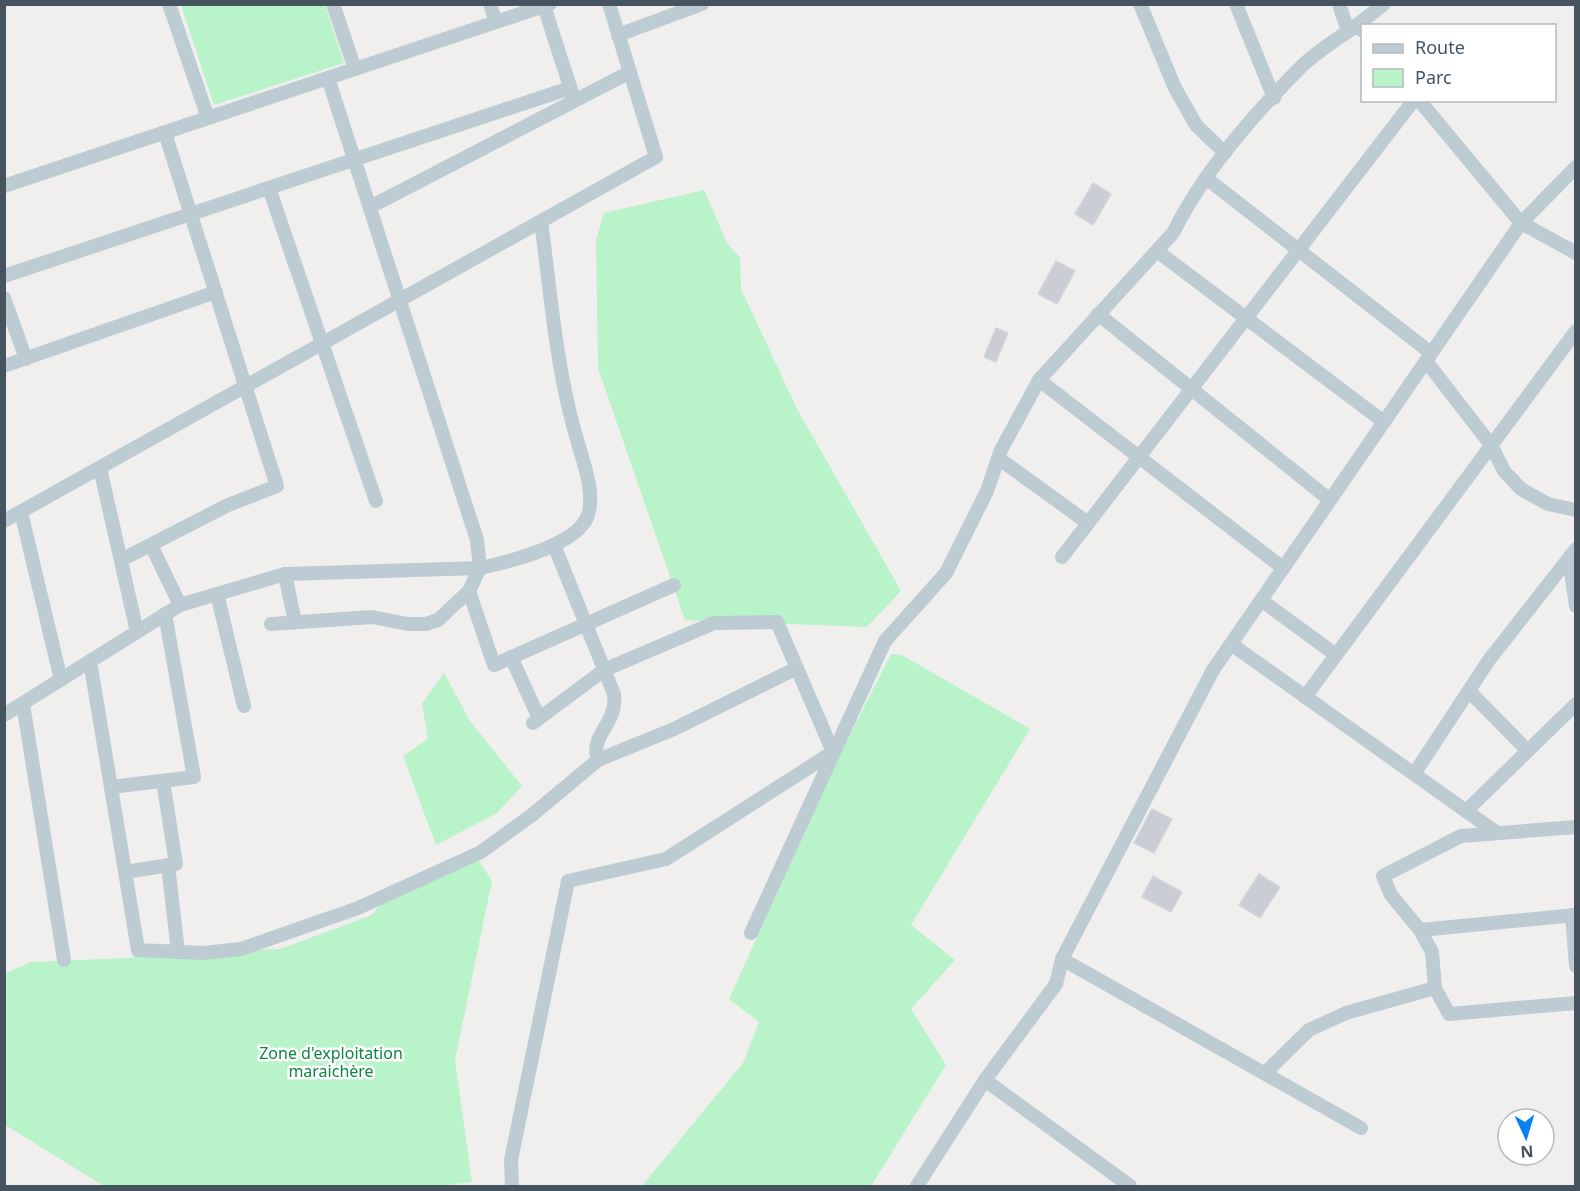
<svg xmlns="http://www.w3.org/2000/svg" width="1580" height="1191" viewBox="0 0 1580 1191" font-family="'Noto Sans',sans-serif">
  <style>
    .green { fill: #b8f3ca }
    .building { fill: #caced4; stroke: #d2d5db; stroke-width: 1.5 }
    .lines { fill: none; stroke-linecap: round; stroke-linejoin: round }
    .minor { stroke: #bdcbd2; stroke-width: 14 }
    .labels { text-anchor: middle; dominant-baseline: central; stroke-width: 5; stroke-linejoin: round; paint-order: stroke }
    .park-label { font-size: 16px; fill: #0d8740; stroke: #fff }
  </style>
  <rect width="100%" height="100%" fill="#f1eeee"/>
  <g class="green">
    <path d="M181,5H325L344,63L214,105Z"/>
    <path d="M704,190L727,243L740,258L741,289L797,409L901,591L867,627L685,620L598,368L596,240L604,213Z"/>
    <path d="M891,654L902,655L1030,729L911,925L955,960L911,1009L946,1065L871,1186H642L743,1063L759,1022L729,999L837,760Z"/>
    <path d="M444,673L470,721L522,786L497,813L436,845L403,756L428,739L422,704Z"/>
    <path d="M475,855L492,881L455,1060L472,1182L439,1186H104L5,1125L4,974L31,962L128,958L178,952L280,949L372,915L387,895Z"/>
  </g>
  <g class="building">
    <path d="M1093,183L1111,194L1093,225L1075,214Z"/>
    <path d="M1056,261L1075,271L1057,304L1038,294Z"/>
    <path d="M996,328L1008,333L996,362L984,357Z"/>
    <path d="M1152,809L1172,819L1154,853L1134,843Z"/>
    <path d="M1259,874L1280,887L1260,918L1239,905Z"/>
    <path d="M1153,876L1182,892L1171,912L1142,897Z"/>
  </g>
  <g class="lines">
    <g class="minor">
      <path d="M169,4L208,118"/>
      <path d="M333,4L355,69"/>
      <path d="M490,4L496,22"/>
      <path d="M1140,4L1175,88L1196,125L1225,153"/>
      <path d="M1236,4L1274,98"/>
      <path d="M1339,4L1348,31"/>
      <path d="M544,6L573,96"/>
      <path d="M1361,30L1357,25L1384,4"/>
      <path d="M618,35L702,4"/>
      <path d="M1419,100L1521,223L1576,253"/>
      <path d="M1206,178L1431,353"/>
      <path d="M4,186L550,4"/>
      <path d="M269,188L376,501"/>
      <path d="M370,207L630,72"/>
      <path d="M1157,251L1384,422"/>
      <path d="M4,276L570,88"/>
      <path d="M4,298L26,359"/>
      <path d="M1098,314L1330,500"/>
      <path d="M1426,361L1491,445L1504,471L1521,489L1548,504L1576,510"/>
      <path d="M4,366L216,292"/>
      <path d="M1039,380L1283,568"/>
      <path d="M998,458L1088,523"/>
      <path d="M100,468L137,632"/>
      <path d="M21,512L61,680"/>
      <path d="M4,521L656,157L609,4"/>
      <path d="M151,545L180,605"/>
      <path d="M554,545L614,694C618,725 589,734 598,760"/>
      <path d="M1062,557L1414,100"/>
      <path d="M1569,558L1576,606"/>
      <path d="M121,560L228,505L277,486L165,133"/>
      <path d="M285,574L295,622"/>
      <path d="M469,591L494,665L674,585"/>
      <path d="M217,594L244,706"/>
      <path d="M1261,600L1336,655"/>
      <path d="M271,624L372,617L408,624H426L438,620L469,591L480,568L477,540L328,78"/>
      <path d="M1231,644L1497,833"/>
      <path d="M511,657L539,718"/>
      <path d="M90,661L138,950L203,953L241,949L358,908L481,852L532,815L598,760L674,729L797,668"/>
      <path d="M1469,691L1528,751"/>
      <path d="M1305,697L1576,331"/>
      <path d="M23,704L64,960"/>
      <path d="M4,715L180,605L285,574L480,568C508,562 578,545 588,515C595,493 584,464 578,443C556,371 551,295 541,221"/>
      <path d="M533,723L604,670L714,623L777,622L833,752"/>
      <path d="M1414,774L1489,660L1576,549"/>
      <path d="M111,787L194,777L165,614"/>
      <path d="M1466,811L1576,704"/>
      <path d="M1576,827L1461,836L1383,876L1391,895L1420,930L1432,952L1435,988L1449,1014L1576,1003"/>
      <path d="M168,865L178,952"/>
      <path d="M125,872L176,864L163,781"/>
      <path d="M1572,915L1576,966"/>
      <path d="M1420,930L1576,915"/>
      <path d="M751,933L885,641L946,573L987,491L1001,450L1039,380L1173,233C1203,172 1251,117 1299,69C1315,52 1338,39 1357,25"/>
      <path d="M1062,959L1361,1128"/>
      <path d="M1265,1073L1309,1030L1346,1013L1435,988"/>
      <path d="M985,1080L1130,1186"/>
      <path d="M512,1186L511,1160L568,881L666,859L833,752"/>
      <path d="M917,1186L985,1080L1056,984L1062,959L1213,670L1521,223L1576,167"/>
    </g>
  </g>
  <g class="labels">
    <g class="park-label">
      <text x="331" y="1053">Zone d'exploitation<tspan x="331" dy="18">maraichère</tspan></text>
    </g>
  </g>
  <rect width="1580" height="1191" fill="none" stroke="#45545e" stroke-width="12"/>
  <rect x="1361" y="24" width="195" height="78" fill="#ffffff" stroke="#b5bbbf" stroke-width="1.5"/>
  <rect x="1373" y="44" width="30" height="9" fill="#bdcbd2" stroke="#b5bbbf" stroke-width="1.5"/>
  <text x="1415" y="54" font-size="18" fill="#45545e">Route</text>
  <rect x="1373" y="69" width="30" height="18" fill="#b8f3ca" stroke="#b5bbbf" stroke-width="1.5"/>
  <text x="1415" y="84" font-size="18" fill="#45545e">Parc</text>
  <g transform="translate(1526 1137) rotate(176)"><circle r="28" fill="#ffffff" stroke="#b5bbbf" stroke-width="1.5"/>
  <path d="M0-4.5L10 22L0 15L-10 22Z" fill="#0781f3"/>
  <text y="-9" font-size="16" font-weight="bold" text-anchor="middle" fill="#45545e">N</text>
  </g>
</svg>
